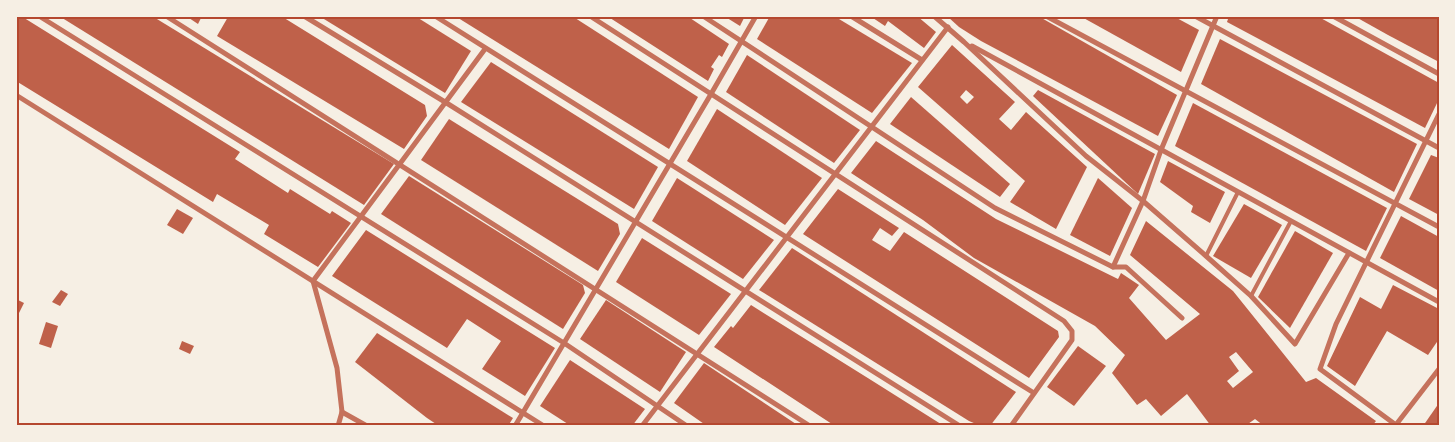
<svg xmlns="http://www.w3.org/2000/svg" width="1455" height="442" viewBox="0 0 1455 442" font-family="'Alegreya Sans',sans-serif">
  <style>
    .building { fill: #bf614a; fill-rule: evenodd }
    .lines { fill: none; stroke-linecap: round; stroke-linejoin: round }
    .service { stroke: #c5725c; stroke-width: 4 }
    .minor { stroke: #c5725c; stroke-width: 5 }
    .neatline { fill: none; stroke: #b5482f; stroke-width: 2 }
  </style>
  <rect width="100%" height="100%" fill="#f6efe4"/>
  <g class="building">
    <path d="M16,16H21L240,152L235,159L288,193L290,189L330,214L332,211L351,223L318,267L264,234L269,225L217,194L213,202L16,81Z"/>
    <path d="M59,16H152L394,164L364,205Z"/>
    <path d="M186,16H202L198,24Z"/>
    <path d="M227,16H281L425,105L427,116L404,149L217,36L228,17Z"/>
    <path d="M319,16H415L471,51L445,93Z"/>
    <path d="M455,16H572L698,97L669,149Z"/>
    <path d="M607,16H687L729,44L722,57L719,55L711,67L714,69L708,81Z"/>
    <path d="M724,16H745L740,26Z"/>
    <path d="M770,16H834L912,63L872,113L757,39Z"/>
    <path d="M870,16H917L936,32L924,48L888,21L885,26Z"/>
    <path d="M947,16H1038L1177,95L1158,136L981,41L959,27Z"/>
    <path d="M1080,16H1173L1199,30L1181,72Z"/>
    <path d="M1229,16H1317L1439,83V99L1425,128L1227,22Z"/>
    <path d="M1354,16H1439V62L1388,35Z"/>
    <path d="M1220,39L1417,144L1394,192L1201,84Z"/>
    <path d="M952,45L1015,102L999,119L1011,130L1026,112L1087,167L1056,229L1010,202L1025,181L918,87ZM966,90L974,97L967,104L960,97Z"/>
    <path d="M747,55L860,130L834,163L726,92Z"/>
    <path d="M491,62L658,167L634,209L461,102Z"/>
    <path d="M1038,90L1155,154L1138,194L1033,96Z"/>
    <path d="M911,97L1010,184L1000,197L890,124Z"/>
    <path d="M1193,103L1387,208L1366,251L1175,146Z"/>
    <path d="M717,109L822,178L785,225L687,161Z"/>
    <path d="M449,119L618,224L620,234L598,271L421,160Z"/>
    <path d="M876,141L996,219L1118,279L1121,273L1139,285L1129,298L1166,340L1200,314L1130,255L1146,221L1233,291L1306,382L1316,378L1376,421L1372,426H1264L1255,419L1245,426H1211L1187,394L1161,416L1146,399L1137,405L1112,373L1125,355L1095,326L974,258L923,220L851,173ZM1236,352L1253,372L1233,388L1227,381L1239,371L1229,357Z"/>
    <path d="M1431,155L1439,158V215L1409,199Z"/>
    <path d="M1168,161L1225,192L1210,223L1191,212L1193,206L1160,182Z"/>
    <path d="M409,176L583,285L585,293L563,329L381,214Z"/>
    <path d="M677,178L774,240L743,279L652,221Z"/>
    <path d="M1098,178L1132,208L1110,256L1070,235Z"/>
    <path d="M838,189L899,228L892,236L880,228L872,240L890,251L904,232L1058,331L1059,337L1029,378L803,234Z"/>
    <path d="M1244,204L1282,225L1251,278L1213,256Z"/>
    <path d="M177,209L193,218L183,234L167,225Z"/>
    <path d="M1401,216L1439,237V291L1380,258Z"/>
    <path d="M366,230L555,348L525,396L482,369L501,341L467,319L447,348L332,276Z"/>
    <path d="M1295,231L1333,253L1290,328L1258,297Z"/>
    <path d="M642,238L731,294L699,335L616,282Z"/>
    <path d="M792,248L1016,392L990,426H981L969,421L759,290Z"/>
    <path d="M1393,285L1439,309V339L1428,355L1387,331L1355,386L1327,366L1360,297L1381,309Z"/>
    <path d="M61,290L68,294L60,306L52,302Z"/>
    <path d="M16,299L24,303L16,319Z"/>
    <path d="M606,300L686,352L660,392L580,339Z"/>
    <path d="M751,305L871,380L944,426H835L714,347L731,326L733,328Z"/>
    <path d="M46,322L58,326L51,348L39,344Z"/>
    <path d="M377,333L513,418L508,426H439L427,418L355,362Z"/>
    <path d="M182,341L194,346L190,354L179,349Z"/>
    <path d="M1078,346L1106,366L1074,406L1047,387Z"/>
    <path d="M570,360L645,409L632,426H571L540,406Z"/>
    <path d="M704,363L722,375L799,426H707L674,403Z"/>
    <path d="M1439,403V426H1423Z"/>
  </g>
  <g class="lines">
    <g class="service">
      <path d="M1206,256L1238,192"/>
      <path d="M1251,296L1291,221"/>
    </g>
    <g class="minor">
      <path d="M39,16L564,343L687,426"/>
      <path d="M166,16L810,426"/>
      <path d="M304,16L445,102L960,426"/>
      <path d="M435,16L1034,393"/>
      <path d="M590,16L1064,321L1072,331V340L1011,426"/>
      <path d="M703,16L995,208L1113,267H1126L1182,318"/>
      <path d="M851,16L922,60"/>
      <path d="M934,16L964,42L1086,156L1143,201L1206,256L1251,296L1295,344L1349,253"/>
      <path d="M1046,16L1439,227"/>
      <path d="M1195,16L1439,148"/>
      <path d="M1333,16L1439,74"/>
      <path d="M972,46L1439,302"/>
      <path d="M16,95L544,426"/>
      <path d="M1113,267L1143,201L1161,150L1217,16"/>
      <path d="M342,412L367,426"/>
      <path d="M1396,425L1320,369L1336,324L1439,114"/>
      <path d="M338,426L342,412L337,368L313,281L485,49"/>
      <path d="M515,426L711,94L756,16"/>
      <path d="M642,426L948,27"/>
      <path d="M1395,426L1439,369"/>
    </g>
  </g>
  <rect width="1455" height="442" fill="none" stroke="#f6efe4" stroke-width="35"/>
  <rect x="18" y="18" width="1420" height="406" class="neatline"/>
</svg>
